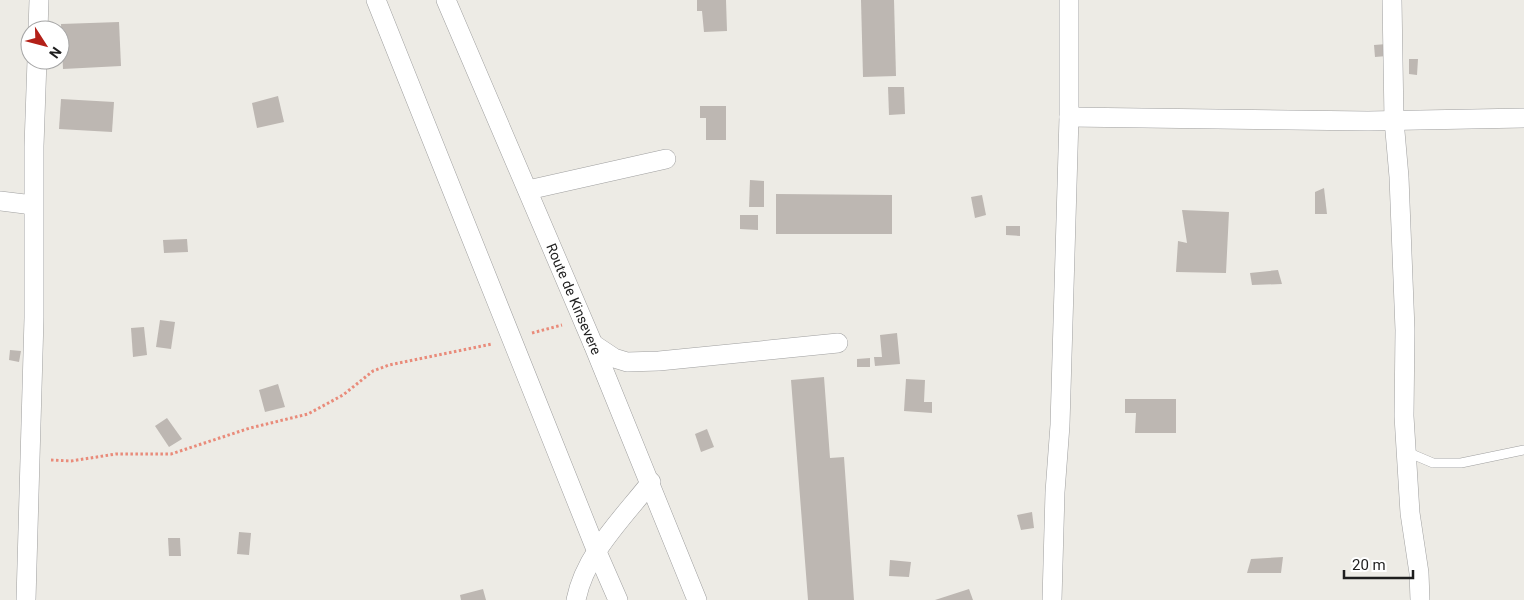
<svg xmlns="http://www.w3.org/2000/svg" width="1524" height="600" viewBox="0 0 1524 600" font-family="Roboto,sans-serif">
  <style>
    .building { fill: #bdb7b2 }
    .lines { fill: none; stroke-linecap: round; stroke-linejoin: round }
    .service-casing { stroke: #9f9f9f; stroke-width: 10 }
    .minor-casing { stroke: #9f9f9f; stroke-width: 20 }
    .path { stroke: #e98b7a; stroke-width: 3; stroke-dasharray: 2.5 2.5; stroke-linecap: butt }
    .service { stroke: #fff; stroke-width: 9 }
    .minor { stroke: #fff; stroke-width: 19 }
    .labels { text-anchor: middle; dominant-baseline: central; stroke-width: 5; stroke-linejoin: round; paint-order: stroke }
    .street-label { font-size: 14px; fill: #1e1e1e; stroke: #fff }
  </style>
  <rect width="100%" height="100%" fill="#edebe5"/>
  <g class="building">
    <path d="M697,0H726L727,31L704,32L702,11H697Z"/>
    <path d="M861,0H894L896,76L863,77Z"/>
    <path d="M119,22L121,66L63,69L61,24Z"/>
    <path d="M1387,44V56L1375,57L1374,45Z"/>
    <path d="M1409,59H1418L1417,75L1409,74Z"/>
    <path d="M888,87H904L905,114L889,115Z"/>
    <path d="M278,96L284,122L257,128L252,103Z"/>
    <path d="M61,99L114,102L112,132L59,129Z"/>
    <path d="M700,106H726V140H706V118H700Z"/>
    <path d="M750,180L764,181V207H749Z"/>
    <path d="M1324,188L1327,214H1315V192Z"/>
    <path d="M776,194L892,195V234H776Z"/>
    <path d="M982,195L986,215L975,218L971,197Z"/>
    <path d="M1182,210L1229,212L1226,273L1176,272L1178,241L1187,243Z"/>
    <path d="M740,215H758V230L740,229Z"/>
    <path d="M1006,226H1020V236L1006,235Z"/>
    <path d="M187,239L188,252L164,253L163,240Z"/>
    <path d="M1278,270L1282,284L1252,285L1250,273Z"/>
    <path d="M160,320L175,322L171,349L156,347Z"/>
    <path d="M144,327L147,355L133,357L131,328Z"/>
    <path d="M897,333L900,364L875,366L874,357H882L880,335Z"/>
    <path d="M10,350L21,351L19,362L9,360Z"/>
    <path d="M870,358V367H857V359Z"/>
    <path d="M824,377L830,458L844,457L854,600H808L791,380Z"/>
    <path d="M906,379L925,380L924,402H932V413L904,411Z"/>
    <path d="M278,384L285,407L265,412L259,390Z"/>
    <path d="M1125,399H1176V433H1135L1136,413H1125Z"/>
    <path d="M167,418L182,439L169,447L155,426Z"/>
    <path d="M707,429L714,447L701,452L695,434Z"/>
    <path d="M1032,512L1034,528L1021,530L1017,515Z"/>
    <path d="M239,532L251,533L249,555L237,554Z"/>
    <path d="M168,538H180L181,556H169Z"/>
    <path d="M1283,557L1281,573H1247L1251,559Z"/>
    <path d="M890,560L911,562L909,577L889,576Z"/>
    <path d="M483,589L486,600H461L460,595Z"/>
    <path d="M969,589L973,600H935Z"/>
  </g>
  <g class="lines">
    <g class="service-casing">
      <path id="service" d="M1407,452L1433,463H1461L1524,450"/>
    </g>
    <g class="minor-casing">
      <g id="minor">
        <path d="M376,0L597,552L618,600"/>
        <path d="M446,0L593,344L697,600"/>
        <path d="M1392,0L1394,120L1399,177L1405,330L1404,416L1410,513L1419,573L1420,600"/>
        <path d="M38,30L39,0"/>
        <path d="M1069,117L1368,121L1524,118"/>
        <path d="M528,190L666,159"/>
        <path d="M0,201L33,205"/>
        <path d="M593,344L614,358L627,362L659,361L838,343"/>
        <path d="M26,600L34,318V146L37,60"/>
        <path d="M576,600C585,554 623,518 651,482"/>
        <path d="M1052,600L1055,492L1060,425L1069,117V0"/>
      </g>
    </g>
    <g class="path">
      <path d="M532,333L562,325"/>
      <path d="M51,460L71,461L116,454H171L250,428L308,414L343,395L373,371L389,365L492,344"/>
    </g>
    <use href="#service" class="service"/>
    <use href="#minor" class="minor"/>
  </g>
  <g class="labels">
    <g class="street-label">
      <text transform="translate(574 299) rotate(67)">Route de Kinsevere</text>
    </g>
  </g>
  <g transform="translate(45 45) rotate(126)"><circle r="24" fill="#ffffff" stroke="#a5a5a5"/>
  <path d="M0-4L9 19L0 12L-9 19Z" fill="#b32018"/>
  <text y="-8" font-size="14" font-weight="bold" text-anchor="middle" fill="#1e1e1e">N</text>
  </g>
  <path d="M1344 570v8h69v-8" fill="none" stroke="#1e1e1e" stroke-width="2.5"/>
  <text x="1352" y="570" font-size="15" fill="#1e1e1e" stroke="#ffffff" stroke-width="4" paint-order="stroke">20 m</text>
</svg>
